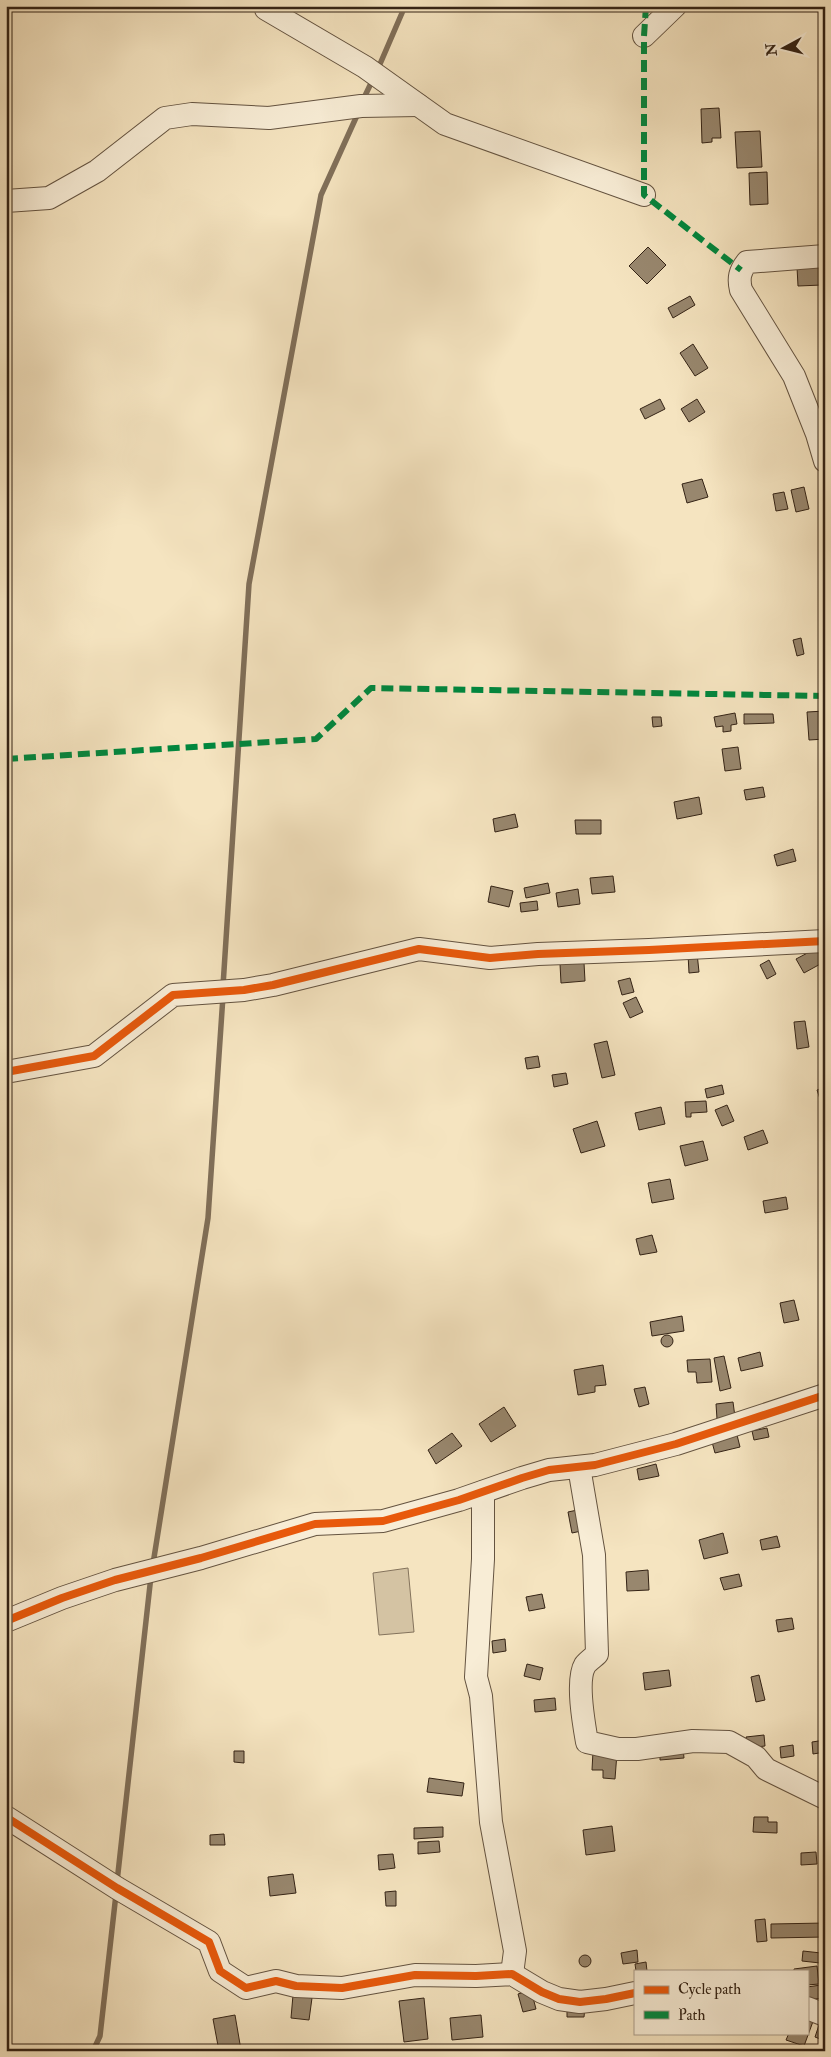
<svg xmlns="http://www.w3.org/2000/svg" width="831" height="2057" viewBox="0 0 831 2057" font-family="'IM FELL Double Pica',serif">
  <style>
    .green { fill: #d4c3a3; stroke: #84735c }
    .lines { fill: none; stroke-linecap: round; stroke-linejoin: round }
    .stream { stroke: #806f59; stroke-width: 5.5 }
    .building { fill: #98876e; stroke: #342315 }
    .minor-casing { stroke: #645340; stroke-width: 24 }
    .minor { stroke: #f8edd6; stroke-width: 22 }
    .quiet { stroke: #00873e; stroke-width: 6; stroke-dasharray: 12 6; stroke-linecap: butt }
    .cycleway-casing { stroke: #f8edd6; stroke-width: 11 }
    .cycleway { stroke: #e8590c; stroke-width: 8 }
  </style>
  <rect width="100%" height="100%" fill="#f5e4c0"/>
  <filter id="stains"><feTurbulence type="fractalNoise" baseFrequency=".004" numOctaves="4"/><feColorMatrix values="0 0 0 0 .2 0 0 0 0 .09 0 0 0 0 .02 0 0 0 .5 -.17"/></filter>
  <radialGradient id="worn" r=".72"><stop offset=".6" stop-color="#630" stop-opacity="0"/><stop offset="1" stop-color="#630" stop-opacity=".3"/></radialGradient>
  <path class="green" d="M408,1568L414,1632L379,1635L373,1573Z"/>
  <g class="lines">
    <g class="stream">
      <path d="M377,71L405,6"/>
      <path d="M363,100L373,79"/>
      <path d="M223,986L249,584L321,195L359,111"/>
      <path d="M153,1564L208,1218L223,996"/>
      <path d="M117,1882L151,1576"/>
      <path d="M93,2051L100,2036L116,1894"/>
    </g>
  </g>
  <g class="building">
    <path d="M719,108L721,138H712V142L702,143L701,109Z"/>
    <path d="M760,131L762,167L737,168L735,132Z"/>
    <path d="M767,172L768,204L750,205L749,173Z"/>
    <path d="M648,247L666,265L647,284L629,266Z"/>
    <path d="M821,266L822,285L798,286L797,267Z"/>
    <path d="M690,296L695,305L673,318L668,308Z"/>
    <path d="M693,344L708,368L695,376L680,353Z"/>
    <path d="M660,399L665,409L645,419L640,409Z"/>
    <path d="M697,399L705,412L689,422L681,409Z"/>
    <path d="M702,479L708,497L687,503L682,484Z"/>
    <path d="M804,487L809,509L796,512L791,490Z"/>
    <path d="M784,492L788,509L776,511L773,494Z"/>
    <path d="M801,638L804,654L797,656L793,640Z"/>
    <path d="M825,711V739L809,740L807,712Z"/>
    <path d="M735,713L737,724L731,725V731L723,732V726L716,727L714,717Z"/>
    <path d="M744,714H773L774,723L744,724Z"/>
    <path d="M652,717H661L662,726L653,727Z"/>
    <path d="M738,747L741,769L725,771L722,749Z"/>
    <path d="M763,787L765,797L746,800L744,790Z"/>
    <path d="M699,797L702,814L677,819L674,802Z"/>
    <path d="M515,814L518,827L495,832L493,819Z"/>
    <path d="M575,820H601V834H576Z"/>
    <path d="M793,849L796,861L777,866L774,855Z"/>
    <path d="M613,876L615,892L592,894L590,878Z"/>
    <path d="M548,883L550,893L526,898L524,888Z"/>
    <path d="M491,886L513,891L509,907L488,902Z"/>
    <path d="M578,889L580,904L558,907L556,893Z"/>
    <path d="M537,901L538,910L521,912L520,903Z"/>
    <path d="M817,948L824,962L804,973L796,959Z"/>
    <path d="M697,953L699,972L689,973L688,954Z"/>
    <path d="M769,960L776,974L767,979L760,965Z"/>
    <path d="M584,963L585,981L561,983L560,964Z"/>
    <path d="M630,978L634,992L622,995L618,981Z"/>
    <path d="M636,997L643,1012L630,1018L623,1003Z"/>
    <path d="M805,1021L809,1047L797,1049L794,1022Z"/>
    <path d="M607,1041L615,1075L602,1078L594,1044Z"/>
    <path d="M538,1056L540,1067L527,1069L525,1058Z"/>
    <path d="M566,1073L568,1084L554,1087L552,1075Z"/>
    <path d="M722,1085L724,1094L707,1098L705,1089Z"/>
    <path d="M825,1087V1100L821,1102L817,1090Z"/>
    <path d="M706,1101L707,1112L691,1113V1117H686L685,1102Z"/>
    <path d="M727,1105L734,1121L722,1126L715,1110Z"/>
    <path d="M661,1107L665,1124L639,1130L635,1113Z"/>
    <path d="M597,1121L605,1146L581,1153L573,1129Z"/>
    <path d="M763,1130L768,1143L748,1150L744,1137Z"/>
    <path d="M825,1133V1149L821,1134Z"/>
    <path d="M703,1141L708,1160L685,1166L680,1146Z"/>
    <path d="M670,1179L674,1199L652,1203L648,1183Z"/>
    <path d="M786,1197L788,1209L765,1213L763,1201Z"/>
    <path d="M652,1235L657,1252L640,1255L636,1239Z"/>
    <path d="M794,1300L799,1320L784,1323L780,1303Z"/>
    <path d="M682,1316L684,1331L652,1336L650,1322Z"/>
    <circle cx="667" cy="1341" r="6"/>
    <path d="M760,1352L763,1366L741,1371L738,1358Z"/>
    <path d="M724,1356L731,1388L720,1391L714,1358Z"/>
    <path d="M710,1359L712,1382L697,1383L696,1372H688L687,1360Z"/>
    <path d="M603,1365L606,1385L595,1386V1392L578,1395L574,1370Z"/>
    <path d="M645,1387L649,1404L639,1407L634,1389Z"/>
    <path d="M733,1402L735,1417L717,1419L716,1404Z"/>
    <path d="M504,1407L516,1426L491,1442L479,1424Z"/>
    <path d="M767,1428L769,1437L754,1440L752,1431Z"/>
    <path d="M452,1433L462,1446L436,1464L428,1450Z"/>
    <path d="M737,1435L740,1447L715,1453L712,1442Z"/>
    <path d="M656,1464L659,1476L639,1480L637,1469Z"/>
    <path d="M582,1509L586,1530L572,1533L568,1512Z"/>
    <path d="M723,1533L728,1553L704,1559L699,1540Z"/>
    <path d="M777,1536L780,1547L762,1550L760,1540Z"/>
    <path d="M648,1570L649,1590L627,1591L626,1572Z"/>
    <path d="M739,1574L742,1586L724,1590L720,1578Z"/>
    <path d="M542,1594L545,1608L529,1611L526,1597Z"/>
    <path d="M792,1618L794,1629L778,1632L776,1620Z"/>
    <path d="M505,1639L506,1651L493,1653L492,1641Z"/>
    <path d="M527,1664L543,1668L540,1680L524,1676Z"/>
    <path d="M669,1670L671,1686L645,1690L643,1673Z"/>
    <path d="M759,1675L765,1700L756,1702L751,1677Z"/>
    <path d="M555,1698L556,1710L535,1712L534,1700Z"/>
    <path d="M764,1735L765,1746L748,1748L746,1737Z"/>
    <path d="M825,1740V1752L813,1754L812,1742Z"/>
    <path d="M793,1745L794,1756L781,1758L780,1747Z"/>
    <path d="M683,1748L684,1758L660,1760V1751Z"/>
    <path d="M234,1751H244V1763L234,1762Z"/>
    <path d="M593,1751L617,1753L615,1779L603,1778V1770H592Z"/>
    <path d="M429,1778L464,1783L462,1796L427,1792Z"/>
    <path d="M754,1817H768V1822H777V1833L753,1832Z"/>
    <path d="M612,1826L615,1851L586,1855L583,1830Z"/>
    <path d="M443,1827V1837L414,1839V1828Z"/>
    <path d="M224,1834L225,1845H210V1835Z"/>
    <path d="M439,1841L440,1852L418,1854V1842Z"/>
    <path d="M816,1852L817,1864L801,1865V1853Z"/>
    <path d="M393,1854L395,1868L379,1870L378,1855Z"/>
    <path d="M293,1874L296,1893L270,1896L268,1877Z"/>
    <path d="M396,1891V1906H386L385,1892Z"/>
    <path d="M765,1919L767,1941L757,1942L755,1920Z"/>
    <path d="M825,1923V1937L771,1938V1924Z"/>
    <path d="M637,1950L638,1962L623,1964L621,1953Z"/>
    <path d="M803,1951L821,1953L820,1963L802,1961Z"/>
    <circle cx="585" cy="1961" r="6"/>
    <path d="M646,1962L647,1971H636L635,1964Z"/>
    <path d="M817,1966L819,1984L807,1985V1971H794V1969Z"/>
    <path d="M821,1985L823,1998L807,2000V1987Z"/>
    <path d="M531,1990L536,2009L523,2012L518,1994Z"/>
    <path d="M293,1995L312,1998L309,2020L291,2018Z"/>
    <path d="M424,1998L428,2039L404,2042L399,2001Z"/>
    <path d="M567,2007H585L584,2017H567Z"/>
    <path d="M807,2013L815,2016L804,2046L786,2040L789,2033H807Z"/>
    <path d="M235,2015L241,2050L219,2051L213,2019Z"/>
    <path d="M481,2015L483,2037L452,2040L450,2018Z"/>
    <path d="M822,2016L825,2017V2041L815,2037Z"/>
    <path d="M630,2046L631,2051H609Z"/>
  </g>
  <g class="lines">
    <g class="minor-casing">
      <g id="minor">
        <path d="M266,6V9L365,67L445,124L644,195"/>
        <path d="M644,36L675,6"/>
        <path d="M6,201L49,198L97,171L165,118L192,114L269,118L361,106L418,105"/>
        <path d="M825,256L747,262C740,271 738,278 741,290L794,376L817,434L825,461"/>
        <path d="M6,1072L94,1056L173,995L244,990L273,985L419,949L490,958L538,954L649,950L825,941"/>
        <path d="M579,1467L594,1555L597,1654C594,1657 588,1661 585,1665C576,1680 584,1725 587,1742L618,1749H637L693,1741L729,1742L756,1757L766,1769L825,1798"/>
        <path d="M483,1492V1559L476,1677L481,1696L491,1822L515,1951L512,1974"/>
        <path d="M6,1621L62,1598L115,1580L201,1558L315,1524L383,1521L459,1500L522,1478L549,1470L595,1465L676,1444L825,1395"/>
        <path d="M6,1817L117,1888L209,1942L220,1971L246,1988L276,1981L296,1986L342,1988L415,1975L476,1976L512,1974L542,1992L559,1999L580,2002L606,1999L635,1993"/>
        <path d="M807,2008L825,2015"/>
      </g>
    </g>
    <use href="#minor" class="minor"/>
    <g class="quiet">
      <path d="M646,6L644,36V195L741,270"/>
      <path d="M6,759L316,739L371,688L825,696"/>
    </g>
    <g class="cycleway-casing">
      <g id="cycleway">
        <path d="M6,1072L94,1056L173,995L244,990L273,985L419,949L490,958L538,954L649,950L825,941"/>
        <path d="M6,1621L62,1598L115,1580L201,1558L315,1524L383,1521L459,1500L522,1478L549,1470L595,1465L676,1444L825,1395"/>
        <path d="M6,1817L117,1888L209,1942L220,1971L246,1988L276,1981L296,1986L342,1988L415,1975L476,1976L512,1974L542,1992L559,1999L580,2002L606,1999L635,1993"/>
      </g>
    </g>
    <use href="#cycleway" class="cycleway"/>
  </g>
  <rect width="831" height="2057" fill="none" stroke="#f5e4c0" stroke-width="25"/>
  <rect x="8" y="8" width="816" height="2042" fill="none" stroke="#342315" stroke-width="2.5"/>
  <rect x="12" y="12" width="806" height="2032" fill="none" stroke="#342315"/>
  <rect x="634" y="1970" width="175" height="65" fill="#f8edd6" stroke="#aa9c89"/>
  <rect x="644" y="1986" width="25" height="8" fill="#e8590c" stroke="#aa9c89"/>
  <text x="678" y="1994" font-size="15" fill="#342315">Cycle path</text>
  <rect x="644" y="2011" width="25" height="8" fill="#00873e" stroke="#aa9c89"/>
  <text x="678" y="2020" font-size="15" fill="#342315">Path</text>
  <g transform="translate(784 48) rotate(263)" stroke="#f8edd6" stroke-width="4" paint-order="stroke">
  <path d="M0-4L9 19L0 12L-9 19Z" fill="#342315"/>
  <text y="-8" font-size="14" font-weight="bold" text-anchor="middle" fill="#342315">N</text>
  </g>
  <rect width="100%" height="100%" filter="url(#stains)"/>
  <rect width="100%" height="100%" fill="url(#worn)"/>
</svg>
